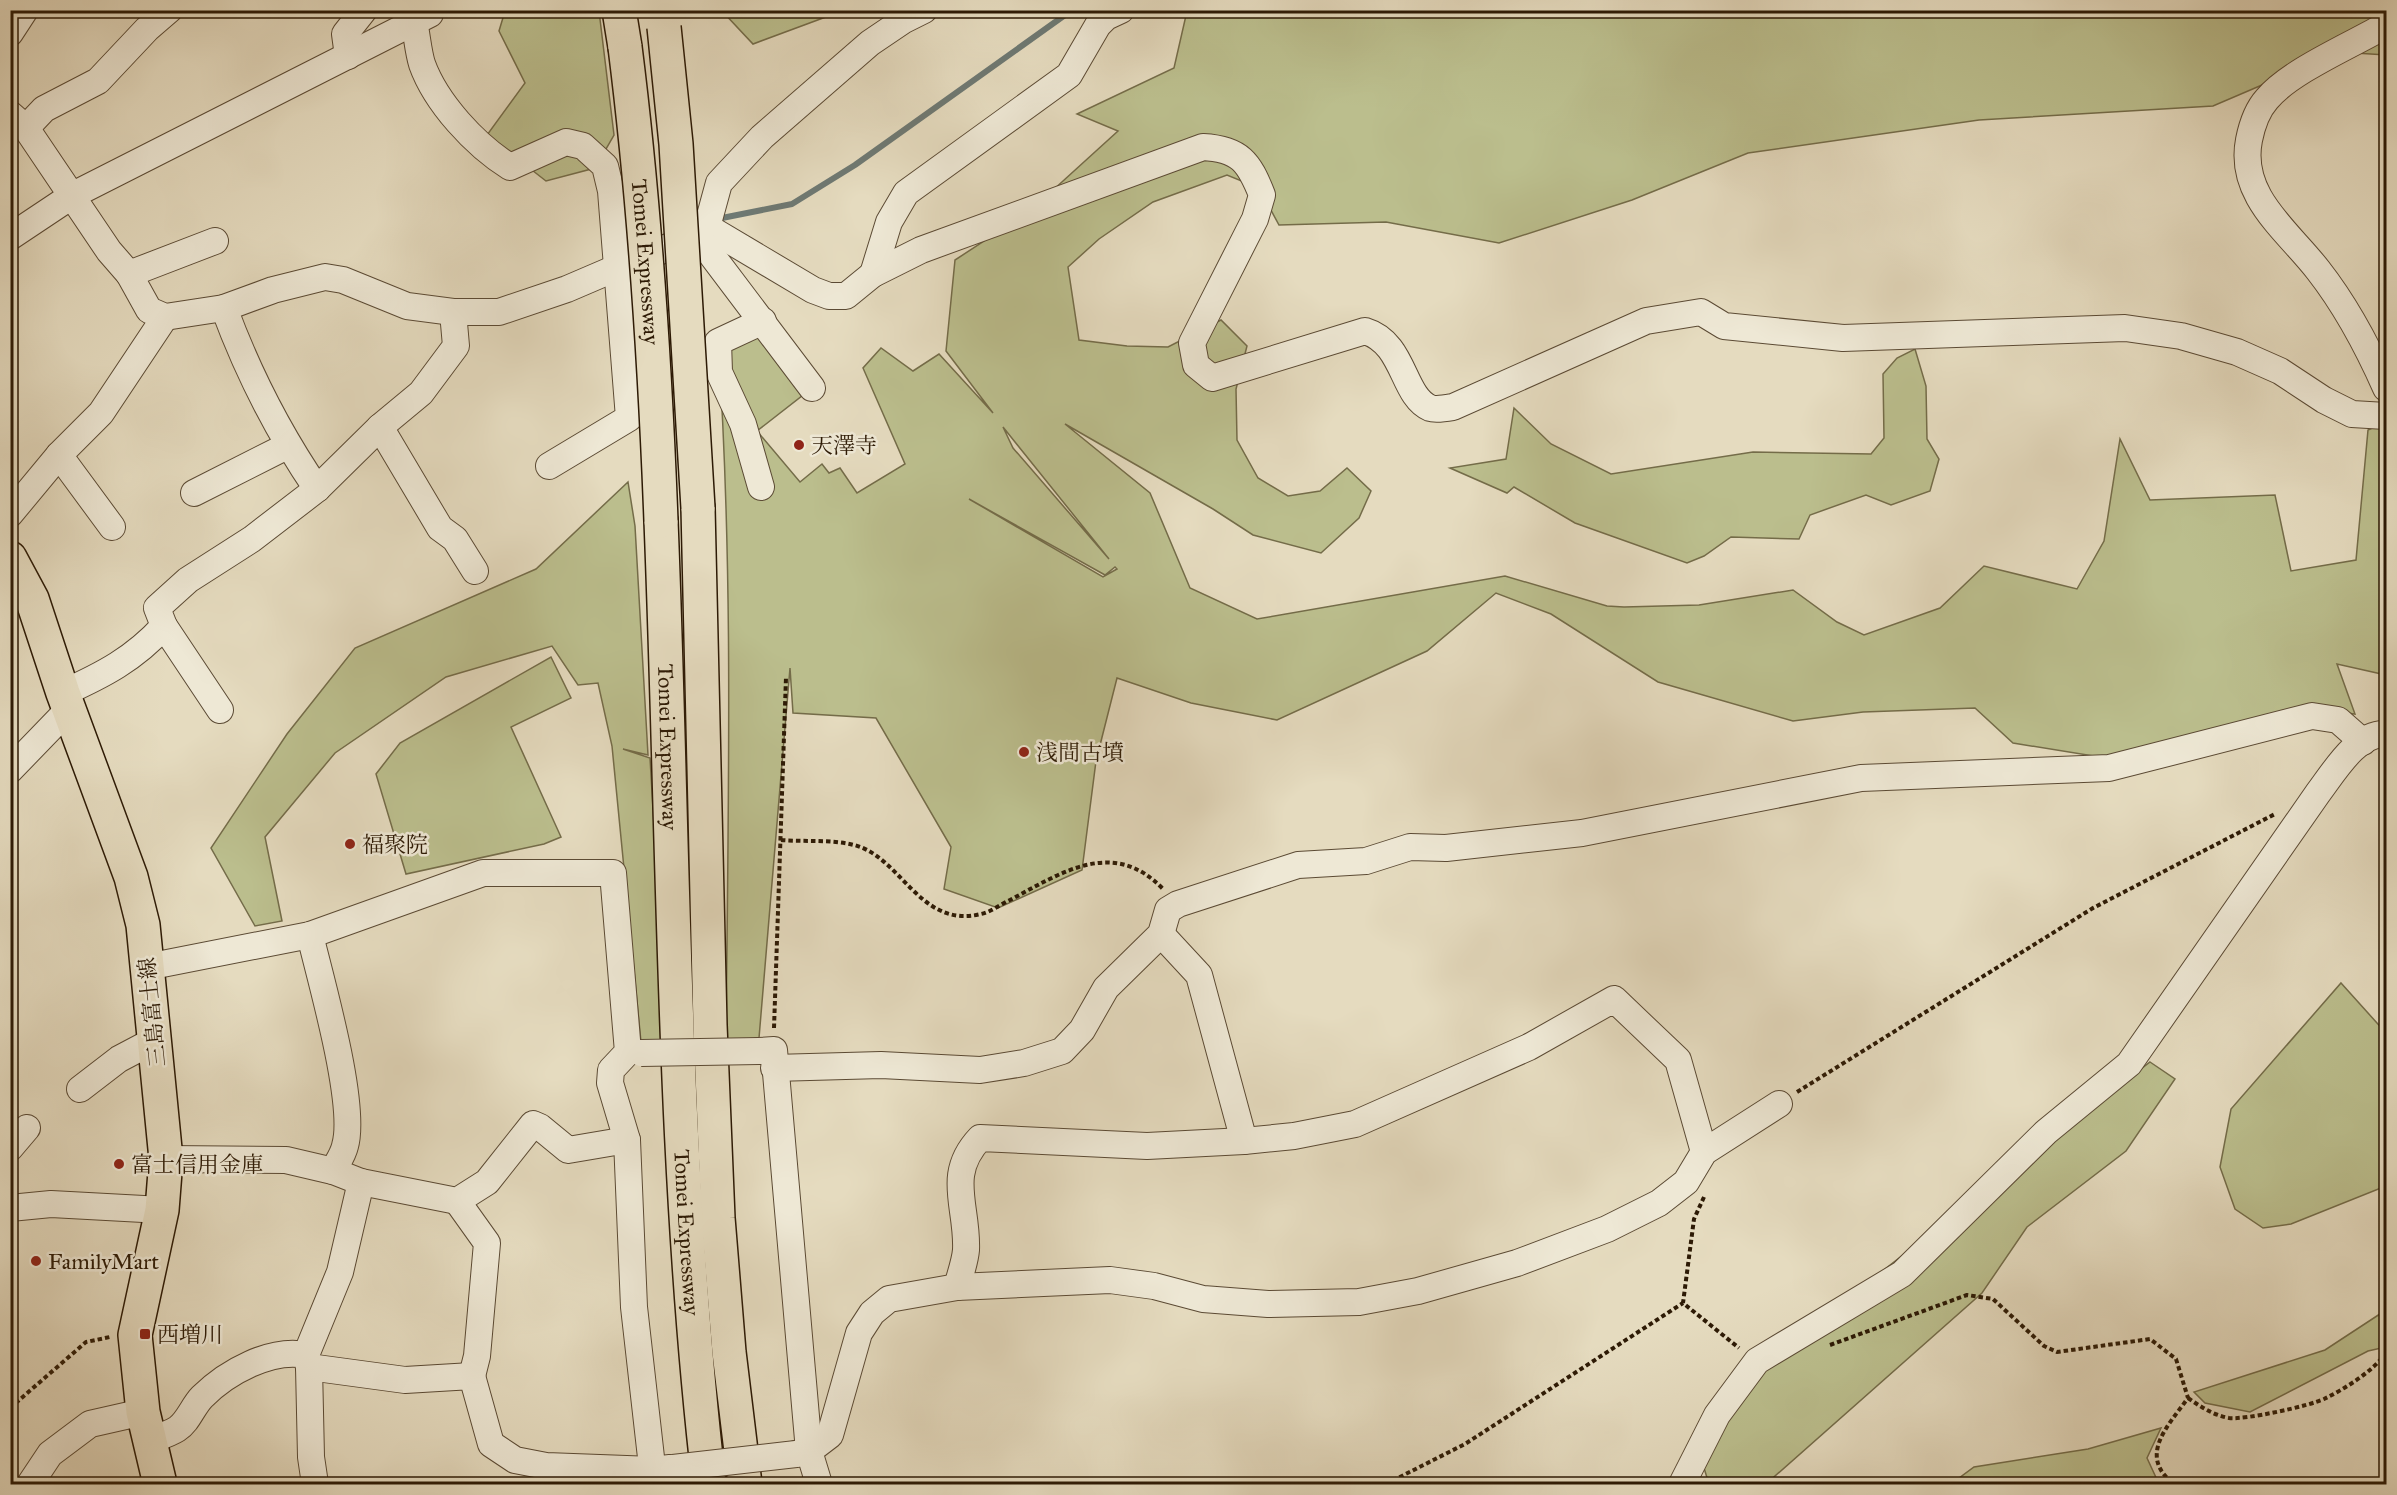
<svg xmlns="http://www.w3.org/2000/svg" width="2397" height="1495" viewBox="0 0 2397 1495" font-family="'IM FELL Great Primer','Noto Serif JP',serif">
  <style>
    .green { fill: #bbbe8d; stroke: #746c49; stroke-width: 1.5; fill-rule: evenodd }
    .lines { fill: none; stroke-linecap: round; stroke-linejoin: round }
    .stream { stroke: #6e7973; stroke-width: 6 }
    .minor-casing { stroke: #5b4a34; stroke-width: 28 }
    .major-casing { stroke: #2d1a05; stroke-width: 36 }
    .highway-casing { stroke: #2d1a05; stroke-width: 36 }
    .path { stroke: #2d1a05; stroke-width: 4; stroke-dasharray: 4.5 3; stroke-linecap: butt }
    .minor { stroke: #eee8d5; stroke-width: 26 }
    .major { stroke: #e5dbbf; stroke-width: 33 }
    .highway { stroke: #e5dbbf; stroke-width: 33 }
    .minor-bridge-casing { stroke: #5b4a34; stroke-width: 28; stroke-linecap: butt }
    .highway-bridge-casing { stroke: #2d1a05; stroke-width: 36; stroke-linecap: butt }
    .minor-bridge { stroke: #eee8d5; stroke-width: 26 }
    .highway-bridge { stroke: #e5dbbf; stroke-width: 33 }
    .poi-dot { fill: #8f2418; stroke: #eee8d5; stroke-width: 2 }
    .labels { text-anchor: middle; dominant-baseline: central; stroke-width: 5; stroke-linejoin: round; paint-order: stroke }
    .street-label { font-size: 22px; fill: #2d1a05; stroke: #eee8d5 }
    .poi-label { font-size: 22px; fill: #2d1a05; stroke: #eee8d5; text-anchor: start }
  </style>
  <rect width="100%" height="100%" fill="#e5dbbf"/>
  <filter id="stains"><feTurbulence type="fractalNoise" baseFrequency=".00333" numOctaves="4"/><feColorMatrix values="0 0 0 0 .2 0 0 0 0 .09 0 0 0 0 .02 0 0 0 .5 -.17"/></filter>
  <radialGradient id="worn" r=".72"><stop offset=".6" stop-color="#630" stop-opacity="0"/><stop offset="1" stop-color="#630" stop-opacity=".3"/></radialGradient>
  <g class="green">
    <path d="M505,11H599L614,135L595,168L546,181L487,135L525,83L499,31Z"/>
    <path d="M722,11H842L753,44Z"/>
    <path d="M1187,11H2386V55L2339,52L2213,106L1979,120L1748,153L1632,200L1499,243L1386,222L1279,225L1259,188L1227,175L1153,202L1099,239L1068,267L1079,340L1127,346L1168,347L1221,320L1247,346L1236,389L1237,440L1258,478L1288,496L1320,491L1347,468L1371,491L1359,518L1321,553L1253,535L1213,509L1065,424L1150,493L1190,588L1257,619L1505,576L1607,606L1624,607L1699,605L1793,590L1837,622L1864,635L1940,608L1984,566L2077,589L2104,541L2120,439L2150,500L2275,495L2291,571L2356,560L2368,430L2381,424L2386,433V675L2337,664L2355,714L2301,708L2112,759L2013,743L1975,708L1863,712L1793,721L1658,682L1551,614L1496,593L1427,651L1277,720L1191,703L1117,678L1096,761L1082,870L998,908L944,889L951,847L876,718L793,713L790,668L759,1038L726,1041C728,808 734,574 718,342L767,327L812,388L757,431L800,482L822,464L829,473L840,468L857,493L905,464L863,368L881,348L913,371L939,354L993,413L946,351L955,260L1030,211L1118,131L1077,114L1174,68ZM1003,427L1109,559L1013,448ZM969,499L1105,575L1115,567L1117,569L1103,577Z"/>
    <path d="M1915,349L1926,386L1927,439L1939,459L1930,491L1891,505L1866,495L1810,515L1799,539L1731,537L1704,556L1687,563L1575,523L1514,487L1507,493L1450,468L1506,459L1514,408L1551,444L1611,474L1753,452L1871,454L1884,438L1883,374L1897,358Z"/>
    <path d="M628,482L635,526L648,755L623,749L650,758L667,1045L641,1042L612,746L598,683L578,685L552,646L446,677L335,753L265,837L282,921L255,926L211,848L287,734L355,648L536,569Z"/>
    <path d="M551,657L571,698L511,727L561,837L544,844L406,874L376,774L400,743Z"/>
    <path d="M2341,983L2386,1033V1186L2291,1224L2263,1228L2235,1209L2220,1167L2231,1109Z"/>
    <path d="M2150,1062L2175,1079L2126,1151L2027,1227L1982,1293L1766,1484H1709L1704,1468L1739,1397L1775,1355Z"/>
    <path d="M2386,1310V1347L2368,1351L2250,1412L2205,1403L2194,1392L2325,1350Z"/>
    <path d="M2161,1428L2147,1458L2159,1484H1951L1974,1467L2088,1449Z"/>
  </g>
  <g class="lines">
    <path class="stream" d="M717,219L792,204L855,165L1072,10"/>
    <g class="minor-casing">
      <g id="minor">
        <path d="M423,10L414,22C417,35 418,51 422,64C436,103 475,145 510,167L566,142L583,146L605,166L611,191L629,418L549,466"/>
        <path d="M2386,25C2354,44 2290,71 2267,99C2257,110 2252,125 2249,140C2238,196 2288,231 2318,270C2347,307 2367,345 2386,388"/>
        <path d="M10,33L25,10"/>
        <path d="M348,56L345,34L364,10"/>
        <path d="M10,114L26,128L109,251L129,274L149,310L165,317L224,308L273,290L325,277L343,280L407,306L453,312H499L567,289L616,268L633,265L707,227L719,183L762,137L870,43L904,20L924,10"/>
        <path d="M26,128L44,109L98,81L147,29L169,10"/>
        <path d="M707,227L813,290L829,296H846L873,274L921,250L1203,147C1240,149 1249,162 1262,195L1255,219L1192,343L1196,365L1212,378L1365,331C1405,343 1402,396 1430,408C1436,410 1447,408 1453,407L1646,321L1701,312L1724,326L1843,338L2125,328L2181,336L2237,352L2280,371L2324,400L2352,414L2386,416"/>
        <path d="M695,233L812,388"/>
        <path d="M10,237L73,195L430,14"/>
        <path d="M129,274L215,241"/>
        <path d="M873,274L889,222L906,193L1069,75L1098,25L1106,17L1121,10"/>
        <path d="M224,308C248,373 278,432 317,489"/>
        <path d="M380,427L440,528L455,539L475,571"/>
        <path d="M59,455L112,527"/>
        <path d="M761,487L743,424L719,372L718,342L763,321"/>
        <path d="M194,493L287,446"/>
        <path d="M10,514L59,455L101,413L165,317"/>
        <path d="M164,626L220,710"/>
        <path d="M63,693C103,675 134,659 164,626L157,608L188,580L252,539L317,489L380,427L421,393L456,346L453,312"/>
        <path d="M10,770L69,709"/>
        <path d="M1161,934L1199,975L1244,1141"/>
        <path d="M310,935C321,981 357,1105 345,1146C343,1155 337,1163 333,1171"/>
        <path d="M147,967L310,935L483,873H613L628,1052L611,1070L610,1083L627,1140L634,1307L654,1484"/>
        <path d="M759,1051L774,1050L809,1451L819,1484"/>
        <path d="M774,1068L881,1065L980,1070L1024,1063L1062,1051L1082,1030L1106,988L1161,934L1168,910L1178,904L1298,865L1366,861L1410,847L1446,848L1582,833L1861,778L2109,768L2312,716L2338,720L2363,742"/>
        <path d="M80,1089L119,1059L155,1040"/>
        <path d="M10,1148L27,1128"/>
        <path d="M166,1159L286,1160L333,1171L361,1182L457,1201L487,1182L533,1124L540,1127L568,1150L627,1140"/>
        <path d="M457,1201L487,1243L477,1356L472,1376"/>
        <path d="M10,1208L51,1204L162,1210"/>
        <path d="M957,1287C960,1275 965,1262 966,1250C968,1206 945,1175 980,1138L1147,1146L1244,1141L1294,1136L1355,1124L1529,1047L1614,999L1678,1060L1704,1152"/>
        <path d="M306,1355L340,1272L361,1182"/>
        <path d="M309,1367L311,1457L315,1484"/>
        <path d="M151,1440C159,1437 169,1434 177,1429C188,1422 193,1406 202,1397C227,1372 271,1348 306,1355L309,1367L405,1380L472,1376L491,1444L515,1460L546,1466L653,1470L670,1468"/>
        <path d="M796,1454L809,1451L830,1435L859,1333L872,1313L889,1299L957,1287L1110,1280L1154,1286L1203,1299L1268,1304L1359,1302L1418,1291L1517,1263L1607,1229L1659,1203L1686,1182L1704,1152L1779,1104"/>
        <path d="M30,1484L50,1454L90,1424L143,1412"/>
        <path d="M1682,1484L1717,1415L1757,1361L1902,1274L2046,1132L2129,1064L2318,793C2334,772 2357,732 2386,734"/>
      </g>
    </g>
    <g class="major-casing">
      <path id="major" d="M10,558L32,599L63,693L131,877L143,925L166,1159L162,1210L135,1335L143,1412L160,1484"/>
    </g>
    <g class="highway-casing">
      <g id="highway">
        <path d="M619,10L625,47"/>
        <path d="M698,508L710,1025L718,1218L729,1352L745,1484"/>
        <path id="s1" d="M661,521C674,843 672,1164 709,1484"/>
      </g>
    </g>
    <g class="path">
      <path d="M781,840C804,842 831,839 854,845C902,857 919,929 981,914C991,912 1001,904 1010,900C1061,873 1113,837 1163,889"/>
      <path d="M774,1028L786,677"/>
      <path d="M1797,1092L2093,908L2275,814"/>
      <path d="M1704,1197L1694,1219L1683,1303L1739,1348"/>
      <path d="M1830,1345L1967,1295L1993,1299L2044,1346L2057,1352L2150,1339L2176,1359L2188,1398C2168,1426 2137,1456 2174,1484"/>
      <path d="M2188,1398C2201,1407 2213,1415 2229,1418C2245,1420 2309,1406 2324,1399C2346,1388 2372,1372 2386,1353"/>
      <path d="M10,1408L86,1342L110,1337"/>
      <path d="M1386,1484L1465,1444L1683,1303"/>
    </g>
    <use href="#minor" class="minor"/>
    <use href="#major" class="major"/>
    <use href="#highway" class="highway"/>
    <g class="minor-bridge-casing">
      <g id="minor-bridge">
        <path d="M641,1053L759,1051"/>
        <path d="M673,1468L796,1454"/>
      </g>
    </g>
    <g class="highway-bridge-casing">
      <g id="highway-bridge">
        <path d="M664,27L676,144L698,508"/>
        <path id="s2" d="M625,47C645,205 655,363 661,521"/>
      </g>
    </g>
    <use href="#minor-bridge" class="minor-bridge"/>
    <use href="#highway-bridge" class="highway-bridge"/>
  </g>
  <g class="poi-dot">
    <circle cx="799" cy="445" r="6"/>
    <circle cx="1024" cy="752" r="6"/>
    <circle cx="350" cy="844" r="6"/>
    <circle cx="119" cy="1164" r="6"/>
    <circle cx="36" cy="1261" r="6"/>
    <rect x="139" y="1328" width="12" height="12" rx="3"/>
  </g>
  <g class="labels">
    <g class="street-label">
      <text stroke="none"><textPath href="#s2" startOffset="216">Tomei Expressway</textPath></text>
      <text stroke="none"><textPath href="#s1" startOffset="226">Tomei Expressway</textPath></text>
      <text transform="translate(152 1012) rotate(-96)">三島富士線</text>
      <text stroke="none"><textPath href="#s1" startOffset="712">Tomei Expressway</textPath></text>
    </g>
    <g class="poi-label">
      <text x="811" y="445">天澤寺</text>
      <text x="1036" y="752">浅間古墳</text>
      <text x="362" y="844">福聚院</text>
      <text x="131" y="1164">富士信用金庫</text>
      <text x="48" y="1261">FamilyMart</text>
      <text x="157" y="1334">西増川</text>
    </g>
  </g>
  <rect width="2397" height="1495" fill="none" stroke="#e5dbbf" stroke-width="36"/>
  <rect x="12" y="12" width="2373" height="1471" fill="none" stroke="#2d1a05" stroke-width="3"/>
  <rect x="18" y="18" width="2361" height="1459" fill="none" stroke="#2d1a05" stroke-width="1.5"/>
  <rect width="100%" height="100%" filter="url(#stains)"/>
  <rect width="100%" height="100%" fill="url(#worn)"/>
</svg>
